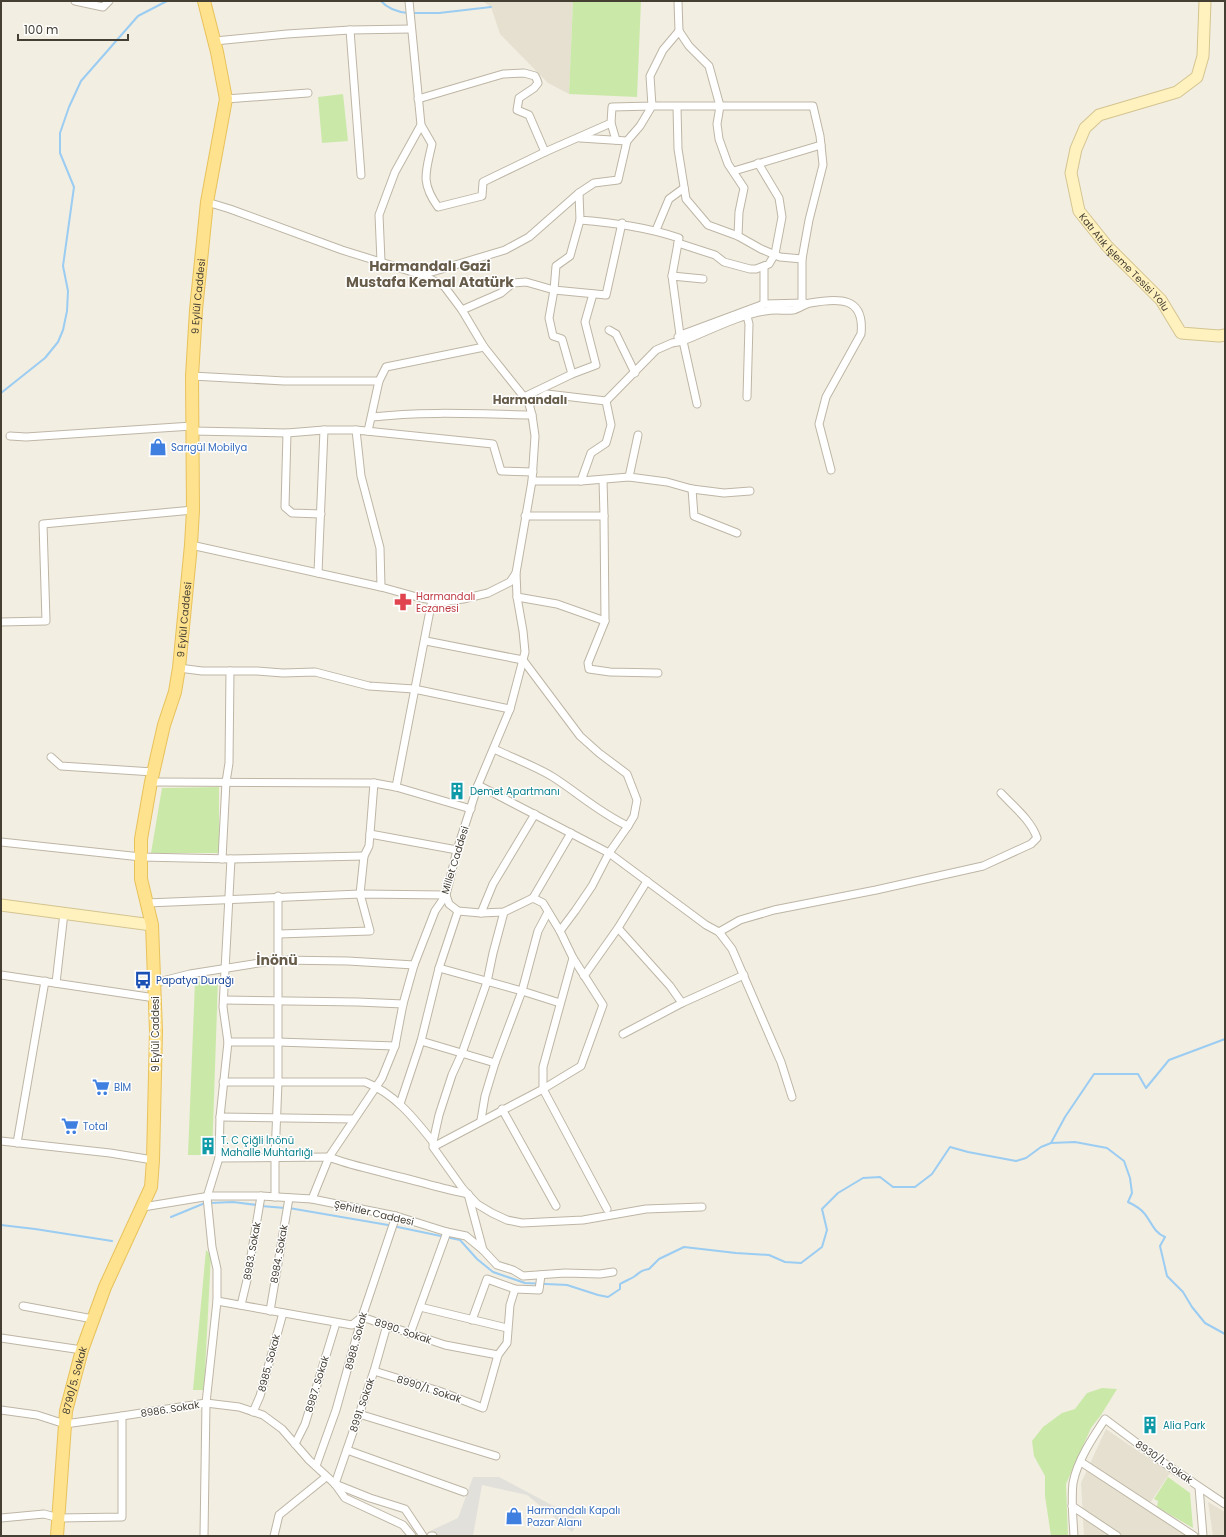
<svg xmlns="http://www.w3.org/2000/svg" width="1226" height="1537" viewBox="0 0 1226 1537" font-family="Poppins,sans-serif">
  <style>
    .residential { fill: #e6e0d0 }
    .green { fill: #cae9a9 }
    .parking { fill: #e2e0db }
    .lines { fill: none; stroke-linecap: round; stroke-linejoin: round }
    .stream { stroke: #9bccf2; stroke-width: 2 }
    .street-casing { stroke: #beb6a5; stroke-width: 9 }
    .secondary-casing { stroke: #d4c490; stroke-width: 13 }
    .primary-casing { stroke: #e8c25b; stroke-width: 14 }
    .street { stroke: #fff; stroke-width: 7 }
    .secondary { stroke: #fff2bf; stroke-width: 11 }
    .primary { stroke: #ffe28e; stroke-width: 12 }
    .labels { text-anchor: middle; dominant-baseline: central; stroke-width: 3; stroke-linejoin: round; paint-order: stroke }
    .street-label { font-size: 10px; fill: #443e33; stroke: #fff }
    .shop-label { font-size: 10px; fill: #366cbe; stroke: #fff; text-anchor: start }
    .health-label { font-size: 10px; fill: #be3a42; stroke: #fff; text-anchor: start }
    .culture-label { font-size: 10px; fill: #0d838f; stroke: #fff; text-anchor: start }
    .transit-label { font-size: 10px; fill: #164399; stroke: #fff; text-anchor: start }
    .quarter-label { font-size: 12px; font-weight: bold; fill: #675c4a; stroke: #fff }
    .district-label { font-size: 14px; font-weight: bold; fill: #675c4a; stroke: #fff }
  </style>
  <rect width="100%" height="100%" fill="#f2eee2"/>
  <g class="residential">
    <path d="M482,1H573L569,94L548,83L500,34L491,7Z"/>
    <path d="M1106,1429L1170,1473L1150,1503L1198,1534V1536H1084L1081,1483Z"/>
    <path d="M1208,1502L1225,1512V1536H1213Z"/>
  </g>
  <g class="green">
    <path d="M573,1H641L637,97L569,94Z"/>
    <path d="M343,94L348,141L322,143L318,97Z"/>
    <path d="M219,787V853H151L162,788Z"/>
    <path d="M218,980L212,1155H188L195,982Z"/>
    <path d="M206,1250L211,1255L204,1390H193Z"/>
    <path d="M1102,1388L1117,1389L1101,1415L1091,1428L1066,1484L1068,1536H1051L1045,1496V1476L1034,1456L1032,1441L1043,1427L1062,1413L1075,1409L1087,1393Z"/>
    <path d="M1168,1477L1190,1493L1193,1528L1157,1507L1158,1501L1154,1499Z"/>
  </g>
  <path class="parking" d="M473,1477H499L580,1520L572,1532L527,1495L482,1485L473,1536H433L430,1531L458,1518Z"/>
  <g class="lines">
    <g class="stream">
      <path d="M381,1C388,9 398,12 408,13"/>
      <path d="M413,13H439L491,7"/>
      <path d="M1,393L45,358L58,342L63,330L67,311L68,291L63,266L74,187L60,153V133L69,107L81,81L138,16L167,1"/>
      <path d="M1051,1143L1065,1117L1094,1074H1138L1146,1088L1169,1060L1225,1039"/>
      <path d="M210,1203L233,1202L257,1205"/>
      <path d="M261,1206L285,1208"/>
      <path d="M289,1208L388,1225L460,1240L477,1259L493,1272L525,1283L567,1285L598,1295L608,1297L620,1289V1284C625,1281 631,1279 635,1276C640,1272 642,1270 649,1269L659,1259L684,1247L736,1253L769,1255L785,1262L801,1263L822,1247L827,1230L822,1209L838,1193L863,1178L880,1177L893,1187H915L932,1174L950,1147L968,1152L1016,1161L1026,1158L1041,1147L1051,1143L1075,1142L1107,1148L1124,1161L1130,1178L1132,1193L1128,1202C1134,1205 1139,1207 1144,1213C1151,1221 1154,1233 1165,1237L1160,1246L1167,1276L1183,1292L1192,1307L1205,1323L1225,1334"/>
      <path d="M171,1217L205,1203"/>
      <path d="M1,1225L35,1229L112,1241"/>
    </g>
    <g class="street-casing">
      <g id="street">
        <path d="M75,1L103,7L109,1"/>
        <path d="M678,1L679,31"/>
        <path d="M350,30L361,175"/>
        <path d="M215,41L287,34L350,30L411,29"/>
        <path d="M226,99L308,93"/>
        <path d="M418,99L503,74L524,73L535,76L537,80L538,83L534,88L519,98L517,110L529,115L545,152"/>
        <path d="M677,107L678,149L686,199L708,225L738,236L761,249L780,257L802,259"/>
        <path d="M611,123L616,140"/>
        <path d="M421,125L432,144C426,172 420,182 438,207L482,196L483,182L545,152L611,123L612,107L652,106L650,76L663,50L679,31L689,46L709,66L720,106L717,124L719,139L728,164L744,188L739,212L738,236"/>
        <path d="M580,138L627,141"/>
        <path d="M579,193L580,220C614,223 646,227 679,238L678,243L715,255L724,262L750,269H756L769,264L775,254L782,217L779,198L758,163"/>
        <path d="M656,230L669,199L684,188"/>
        <path d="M678,243L672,276L680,335L683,341L697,404"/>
        <path d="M381,261L379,215L395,172L421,125L409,1"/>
        <path d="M422,275L505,250L529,237L579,193L594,183L618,180L627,141L640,126L652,106H813L820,136L821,145L734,171"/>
        <path d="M672,276L703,279"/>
        <path d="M802,303V259L809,220L823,165L821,145"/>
        <path d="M764,304V267"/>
        <path d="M462,310L501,293L513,283L526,282L554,290L606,295L622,223"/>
        <path d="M747,316L749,324L747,397"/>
        <path d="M609,330L616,334L635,373"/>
        <path d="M678,337L686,333L764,304L805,303"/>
        <path d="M572,374L562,339L553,336L549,318L554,290L556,266L570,256L580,220"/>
        <path d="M192,376L284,381H379"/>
        <path d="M524,397L572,374L596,365L585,322L593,294"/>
        <path d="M529,404L547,394L606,401L656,350L672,343L683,341C706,332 741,314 765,311C775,309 784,311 793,310C799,309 804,304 810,303C838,298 865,296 861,334L826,397L819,424L831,470"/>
        <path d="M372,417C425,411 478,414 532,415"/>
        <path d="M356,430L361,476L380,548L381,587"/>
        <path d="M192,431L287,433L324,430H356L493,444L501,471L533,472"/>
        <path d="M368,431L379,381L386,367L484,347"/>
        <path d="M287,433L285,507L292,513L321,514"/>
        <path d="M638,435L629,477L667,482L692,489L724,493L750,491"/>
        <path d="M10,436L26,437L192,426"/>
        <path d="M603,480L604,516L605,621L588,663L589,669L610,672L658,673"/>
        <path d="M532,481H581L629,477"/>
        <path d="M581,481L591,453L606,443L611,425L606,401"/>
        <path d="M692,489L694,516L737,533"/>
        <path d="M525,516H604"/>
        <path d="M191,545L381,587L417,597L442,602L463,599L488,593L510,582L516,573L532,481L535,436L532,415L529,404L524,397L484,347L462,310L444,286L422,275L342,250L230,209L207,202"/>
        <path d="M318,573L324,430"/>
        <path d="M517,597L557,604L605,621"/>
        <path d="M1,622L46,621L43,524L193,510"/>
        <path d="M426,641L523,660L580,736L599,753L627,774L637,800L634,816L628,826L609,853L592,886L575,911L560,931"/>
        <path d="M179,668L202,671H257L283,673L315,672L369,686L414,689L510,709"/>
        <path d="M494,749C513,758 535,766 553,777C578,793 601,814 628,826"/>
        <path d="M51,757L61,766L153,772"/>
        <path d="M151,782L374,783L396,787L471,809"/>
        <path d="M478,785L609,853L706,925L719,932L732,949L781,1062L792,1097"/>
        <path d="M396,787L432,600"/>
        <path d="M370,834L457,850"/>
        <path d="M1,842L141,857L231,859L364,856"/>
        <path d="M222,859L226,782L229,763L230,671"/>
        <path d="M533,898L571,833"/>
        <path d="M147,903L360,894L446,895L449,904L458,911L481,913L504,912L533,898L543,903L560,931L573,958L603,1005L581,1066L543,1089L433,1147L463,1189L477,1204L492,1213L507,1220L522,1223L583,1220L646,1209L702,1207"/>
        <path d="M481,913L493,884L535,814"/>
        <path d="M618,928L670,986L682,1003"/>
        <path d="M719,932L740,920L774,910L876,890L983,866L1031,844L1037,838C1031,820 1013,806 1001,793"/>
        <path d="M279,934L370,931L360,894L364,856L369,846L374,783"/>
        <path d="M573,958L543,1067V1089L607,1209"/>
        <path d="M439,968L522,991L560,1003"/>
        <path d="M1,975L155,998"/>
        <path d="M584,976L618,928L647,881"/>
        <path d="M56,983L64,913"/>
        <path d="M154,983L190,974L278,960L348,961L414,965"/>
        <path d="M224,1000L358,1002L403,1004"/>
        <path d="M623,1034L682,1003L744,975"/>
        <path d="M421,1041L495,1063"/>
        <path d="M228,1042H278L395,1046"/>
        <path d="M223,1082H365C394,1093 414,1118 433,1142V1144"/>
        <path d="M400,1104L421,1041L439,968L458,911"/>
        <path d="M502,1109L556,1206"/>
        <path d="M220,1117L353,1119"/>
        <path d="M481,1120L485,1096L495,1063L522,991L538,931L548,912"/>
        <path d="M1,1141L110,1153L153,1160"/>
        <path d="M433,1142L439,1115L452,1075L462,1053L487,982L493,953L504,912"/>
        <path d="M17,1143L45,981"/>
        <path d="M219,1158L329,1157C349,1165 371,1169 392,1175C418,1181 442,1189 468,1194"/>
        <path d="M468,1194L483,1250"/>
        <path d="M275,1197V1157L278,1082V896"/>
        <path d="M312,1199L329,1157L382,1078L395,1046L403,1004L414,965L435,911L446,895L457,850L478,785L510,709L525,652L523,631L517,597L516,573"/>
        <path d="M143,1207L210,1196H261L312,1199L396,1216L447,1232L466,1236L483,1250L497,1265L513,1270L523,1276L565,1273L600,1274L613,1272"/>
        <path d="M217,1301L352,1325L362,1317L445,1345L498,1355"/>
        <path d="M241,1305L247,1280L261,1196"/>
        <path d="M23,1306L93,1319"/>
        <path d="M420,1307L507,1328"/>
        <path d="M270,1311L289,1198"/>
        <path d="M472,1320L487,1279L515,1289L539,1290L541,1275"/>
        <path d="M410,1334L447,1232"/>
        <path d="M1,1338L82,1350"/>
        <path d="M374,1371L439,1391L483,1408L498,1355L507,1343L510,1305L515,1289"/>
        <path d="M1,1410L37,1415L65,1424L122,1416L206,1403L239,1407L263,1415L282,1429L309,1460L335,1484L370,1498L405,1509L423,1536"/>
        <path d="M253,1412L260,1396L283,1313"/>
        <path d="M359,1414L496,1456"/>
        <path d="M295,1444L305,1424L336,1323"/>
        <path d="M347,1450L464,1492"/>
        <path d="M1081,1462L1194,1536"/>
        <path d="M316,1466L336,1410L362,1317L396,1216"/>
        <path d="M335,1484L374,1371L387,1325"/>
        <path d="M335,1484L345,1498L403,1525L412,1536"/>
        <path d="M1199,1487L1203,1536"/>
        <path d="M1072,1506L1117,1536"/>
        <path d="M1,1518L44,1514L59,1518L122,1517V1416"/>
        <path d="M204,1536L206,1403L217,1301V1269L212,1247L207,1197L219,1158L220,1117L228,1042L223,1007L231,859"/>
        <path d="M274,1536L279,1515L326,1477"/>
        <path d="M431,1536H433"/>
        <path d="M1074,1536C1073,1519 1071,1500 1073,1483C1077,1461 1093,1437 1105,1419L1161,1461L1225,1504"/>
      </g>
    </g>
    <g class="secondary-casing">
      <g id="secondary">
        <path id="s1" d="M1205,1L1203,56L1197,77L1177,92L1099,115L1085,128L1076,149L1071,173L1079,211L1107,246L1161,300L1181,333L1219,336L1225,335"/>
        <path d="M1,905L152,925"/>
      </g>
    </g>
    <g class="primary-casing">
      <g id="primary">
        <path id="s2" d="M57,1536L66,1411L82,1350L105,1287L151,1187L153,1160L156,1031L152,925L141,879V839L151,782L164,725L175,692L179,668L191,545L193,510L192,376L196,310L207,202L226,99L217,52L204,1"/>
      </g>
    </g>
    <use href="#street" class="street"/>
    <use href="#secondary" class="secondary"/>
    <use href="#primary" class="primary"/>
  </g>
  <defs>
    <g id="shop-bare" transform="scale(1.38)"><path d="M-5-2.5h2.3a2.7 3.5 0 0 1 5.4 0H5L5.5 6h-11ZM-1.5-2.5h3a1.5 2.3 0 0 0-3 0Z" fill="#3f7fe0" stroke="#fff" stroke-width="2.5" paint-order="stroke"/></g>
    <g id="pharmacy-bare" transform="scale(1.38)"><path d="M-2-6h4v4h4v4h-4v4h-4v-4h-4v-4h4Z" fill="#e0444e" stroke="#fff" stroke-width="2.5" paint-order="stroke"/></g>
    <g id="building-bare" transform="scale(1.38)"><path d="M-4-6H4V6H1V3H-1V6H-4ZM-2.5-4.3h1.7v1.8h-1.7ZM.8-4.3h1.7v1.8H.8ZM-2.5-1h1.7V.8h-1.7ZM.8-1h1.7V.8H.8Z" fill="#0f9aa8" stroke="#fff" stroke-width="2.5" paint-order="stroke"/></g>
    <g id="bus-bare" transform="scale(1.38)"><path d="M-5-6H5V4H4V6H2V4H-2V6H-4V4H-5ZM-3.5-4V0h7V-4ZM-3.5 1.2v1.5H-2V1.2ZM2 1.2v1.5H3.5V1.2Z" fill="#1a4fb4" stroke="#fff" stroke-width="2.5" paint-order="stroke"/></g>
    <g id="supermarket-bare" transform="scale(1.38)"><path d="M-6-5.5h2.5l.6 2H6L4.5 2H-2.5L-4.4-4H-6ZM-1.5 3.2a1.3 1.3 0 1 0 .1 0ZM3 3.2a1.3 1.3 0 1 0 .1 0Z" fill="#3f7fe0" stroke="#fff" stroke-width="2.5" paint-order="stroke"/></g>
  </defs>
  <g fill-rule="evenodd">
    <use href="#shop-bare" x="158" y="447"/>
    <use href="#pharmacy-bare" x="403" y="602"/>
    <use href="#building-bare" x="457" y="791"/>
    <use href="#bus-bare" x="143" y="980"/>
    <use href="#supermarket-bare" x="101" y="1087"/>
    <use href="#supermarket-bare" x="70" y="1126"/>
    <use href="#building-bare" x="208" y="1146"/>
    <use href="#building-bare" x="1150" y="1425"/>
    <use href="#shop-bare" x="514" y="1516"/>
  </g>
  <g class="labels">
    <g class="street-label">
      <text stroke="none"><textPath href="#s1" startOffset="357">Katı Atık İşleme Tesisi Yolu</textPath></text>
      <text stroke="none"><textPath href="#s2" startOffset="1263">9 Eylül Caddesi</textPath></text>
      <text stroke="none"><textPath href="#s2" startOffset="939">9 Eylül Caddesi</textPath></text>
      <text transform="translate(455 860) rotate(-73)">Millet Caddesi</text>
      <text transform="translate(155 1034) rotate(-90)">9 Eylül Caddesi</text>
      <text transform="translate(374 1213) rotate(13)">Şehitler Caddesi</text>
      <text transform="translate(252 1251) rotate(-80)">8983. Sokak</text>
      <text transform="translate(279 1254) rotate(-80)">8984. Sokak</text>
      <text transform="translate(403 1331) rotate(19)">8990. Sokak</text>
      <text transform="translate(356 1341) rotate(-75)">8988. Sokak</text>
      <text transform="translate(269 1363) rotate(-75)">8985. Sokak</text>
      <text stroke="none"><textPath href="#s2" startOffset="157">8790/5. Sokak</textPath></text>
      <text transform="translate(317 1384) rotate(-73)">8987. Sokak</text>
      <text transform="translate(429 1389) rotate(18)">8990/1. Sokak</text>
      <text transform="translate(362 1405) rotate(-71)">8991. Sokak</text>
      <text transform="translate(170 1409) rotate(-9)">8986. Sokak</text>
      <text transform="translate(1164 1462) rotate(35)">8930/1. Sokak</text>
    </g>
    <g class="shop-label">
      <text x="171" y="447">Sarıgül Mobilya</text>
      <text x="114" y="1087">BİM</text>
      <text x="83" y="1126">Total</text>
      <text x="527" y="1510">Harmandalı Kapalı<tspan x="527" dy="12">Pazar Alanı</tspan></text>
    </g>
    <g class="health-label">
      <text x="416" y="596">Harmandalı<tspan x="416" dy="12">Eczanesi</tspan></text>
    </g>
    <g class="culture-label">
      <text x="470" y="791">Demet Apartmanı</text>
      <text x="221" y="1140">T. C Çiğli İnönü<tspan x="221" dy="12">Mahalle Muhtarlığı</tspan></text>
      <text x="1163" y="1425">Alia Park</text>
    </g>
    <g class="transit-label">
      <text x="156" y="980">Papatya Durağı</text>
    </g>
    <g class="quarter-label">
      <text x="530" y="399">Harmandalı</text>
    </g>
    <g class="district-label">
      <text x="430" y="266">Harmandalı Gazi<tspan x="430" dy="16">Mustafa Kemal Atatürk</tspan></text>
      <text x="277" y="960">İnönü</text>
    </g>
  </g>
  <rect width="1226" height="1537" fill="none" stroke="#443e33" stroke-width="4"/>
  <path d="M18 34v6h110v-6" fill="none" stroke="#443e33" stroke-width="2"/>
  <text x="24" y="34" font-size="12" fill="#443e33" stroke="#ffffff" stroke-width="3" paint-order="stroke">100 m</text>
</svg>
